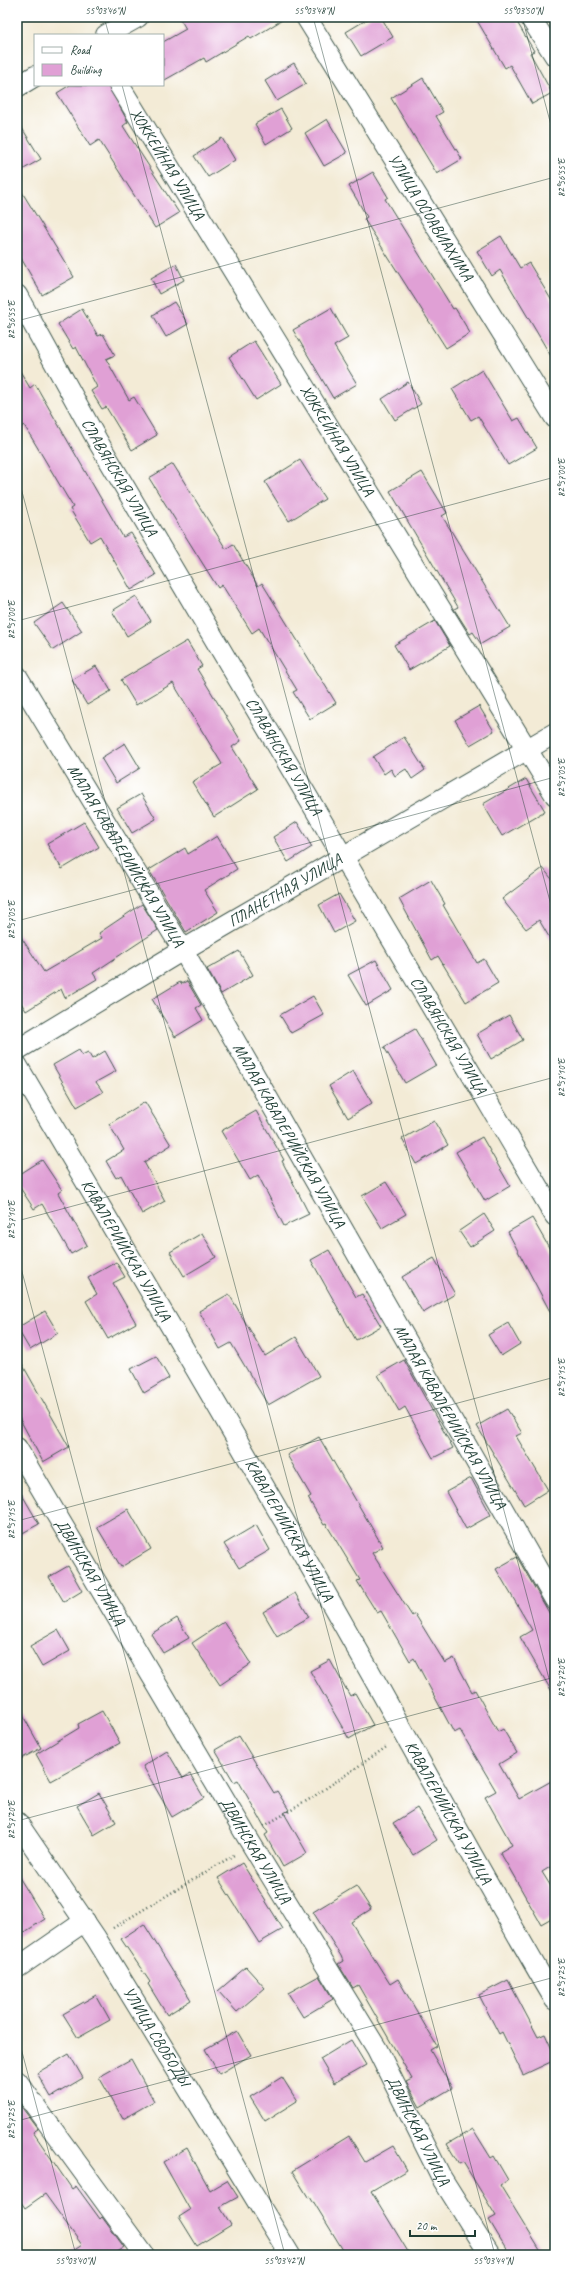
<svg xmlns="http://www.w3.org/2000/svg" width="572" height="2272" viewBox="0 0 572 2272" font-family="Caveat,sans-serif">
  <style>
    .building { fill: #e0a0d5 }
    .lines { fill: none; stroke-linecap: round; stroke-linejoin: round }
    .minor-casing { stroke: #3f574c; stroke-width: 22 }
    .path { stroke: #3f574c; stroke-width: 2.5; stroke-dasharray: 1 3; stroke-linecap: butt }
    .minor { stroke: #fff; stroke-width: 20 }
    .ticks { fill: none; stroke: #1f3d34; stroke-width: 1; stroke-opacity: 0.45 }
    .labels { text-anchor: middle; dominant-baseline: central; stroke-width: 3.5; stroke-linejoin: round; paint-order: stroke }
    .street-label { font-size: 16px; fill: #1f3d34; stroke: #fff }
    .neatline { fill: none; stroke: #1f3d34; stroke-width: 1.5 }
    .ticks-label { font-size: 10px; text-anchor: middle; fill: #1f3d34 }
  </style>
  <rect width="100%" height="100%" fill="#fff"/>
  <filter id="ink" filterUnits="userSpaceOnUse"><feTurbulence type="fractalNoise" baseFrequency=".025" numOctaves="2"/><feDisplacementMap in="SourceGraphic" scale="8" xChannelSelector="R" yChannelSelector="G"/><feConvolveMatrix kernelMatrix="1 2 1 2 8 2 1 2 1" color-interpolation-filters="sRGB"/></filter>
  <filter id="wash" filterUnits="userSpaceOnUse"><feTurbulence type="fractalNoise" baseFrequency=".012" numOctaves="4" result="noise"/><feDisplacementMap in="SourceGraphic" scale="16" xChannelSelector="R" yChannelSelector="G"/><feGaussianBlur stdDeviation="0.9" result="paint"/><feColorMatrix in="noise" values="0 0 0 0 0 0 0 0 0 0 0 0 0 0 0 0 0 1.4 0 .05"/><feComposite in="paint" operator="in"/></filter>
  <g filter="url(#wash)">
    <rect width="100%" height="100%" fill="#f3ebd6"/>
    <g id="blocks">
      <g class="building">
        <path d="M179,17H287L251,39L249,36L206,62L204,58L163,81V42L186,29Z"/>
        <path d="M371,17H381L393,37L361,56L346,32Z"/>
        <path d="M475,17H514L534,51L530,53L552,93L532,104L510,65L505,68Z"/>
        <path d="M294,63L306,84L277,101L265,81Z"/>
        <path d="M423,78L443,112L436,116L462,159L437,174L391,98Z"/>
        <path d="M70,85H108L128,122L123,126L179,213L155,228L99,140L90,146L57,93Z"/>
        <path d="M281,109L292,128L266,144L255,124Z"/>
        <path d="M327,119L347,153L324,166L305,133Z"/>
        <path d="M17,120L41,159L17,173Z"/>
        <path d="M222,138L235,160L208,177L194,156Z"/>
        <path d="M373,172L388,197L385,199L453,309L455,308L470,333L446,348L364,219L367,217L349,186Z"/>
        <path d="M17,184L74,277L42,295L17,251Z"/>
        <path d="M501,236L520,268L529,263L555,306V363L500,270L492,276L477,251Z"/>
        <path d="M176,264L184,280L159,294L151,278Z"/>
        <path d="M174,302L188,324L166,337L153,315Z"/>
        <path d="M331,308L348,338L334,346L357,384L333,398L293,330Z"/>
        <path d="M82,309L98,336L103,334L115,355L106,359L129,400L134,397L157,435L132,450L106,407L102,409L91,391L97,387L76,347L73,349L58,324Z"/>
        <path d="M254,341L281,384L256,400L229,357Z"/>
        <path d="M17,366L30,388L35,384L123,537L131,533L156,575L131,590L100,536L90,542L70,509L73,507L24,425L17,430Z"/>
        <path d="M482,370L513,421L519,418L537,448L508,465L478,416L471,420L452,389Z"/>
        <path d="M408,382L421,404L395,420L382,399Z"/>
        <path d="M300,460L325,499L289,521L265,482Z"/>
        <path d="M173,464L226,549L233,544L258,586L262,583L336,703L310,719L293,692L297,690L259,628L252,633L222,585L218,588L149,478Z"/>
        <path d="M422,472L447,513L442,516L510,627L481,644L473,632L470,634L454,609L458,607L390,491Z"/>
        <path d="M136,596L151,621L127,636L112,611Z"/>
        <path d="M63,603L82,631L53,650L34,623Z"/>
        <path d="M435,621L450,646L409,670L394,645Z"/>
        <path d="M187,641L202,666L197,669L241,741L232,747L258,789L214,817L192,782L222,764L173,683L136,705L121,680Z"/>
        <path d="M96,666L111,691L87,705L72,680Z"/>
        <path d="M479,706L494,731L470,745L455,720Z"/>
        <path d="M404,737L425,770L412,779L406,769L395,776L391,769L384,774L373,757Z"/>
        <path d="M125,743L140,768L116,783L101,758Z"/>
        <path d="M526,779L545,811L502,836L483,804Z"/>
        <path d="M141,794L156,819L132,833L117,808Z"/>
        <path d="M84,822L99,847L62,869L47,844Z"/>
        <path d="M297,822L312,847L288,862L273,837Z"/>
        <path d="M217,836L237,869L204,890L218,912L186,932L149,870L185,848L188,854Z"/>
        <path d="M543,868L555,883V947L539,920L526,929L502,899Z"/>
        <path d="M431,880L445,904L443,905L477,963L484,959L498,983L466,1002L438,956L432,960L399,899Z"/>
        <path d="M339,894L355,921L334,933L319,905Z"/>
        <path d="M142,904L158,930L93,973L97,979L65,998L61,989L26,1011L17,996V931L44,972L102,938L99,933Z"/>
        <path d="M239,951L253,975L221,994L207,969Z"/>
        <path d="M376,960L393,990L366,1006L348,975Z"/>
        <path d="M187,981L201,1005L196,1008L203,1020L175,1037L152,999L180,982L181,984Z"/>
        <path d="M313,996L324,1015L291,1033L280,1015Z"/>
        <path d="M509,1015L523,1040L491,1059L477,1034Z"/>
        <path d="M415,1029L436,1065L405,1083L384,1047Z"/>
        <path d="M79,1050L82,1055L88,1052L92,1059L105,1051L116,1071L96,1082L103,1092L77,1107L53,1065Z"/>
        <path d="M353,1071L372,1103L348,1118L329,1086Z"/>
        <path d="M145,1102L171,1145L144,1162L165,1201L142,1214L121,1175L116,1178L106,1161L124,1150L109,1124Z"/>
        <path d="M256,1111L284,1160L282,1161L309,1214L284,1226L258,1175L250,1180L221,1131Z"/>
        <path d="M434,1121L448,1145L416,1164L402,1139Z"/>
        <path d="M482,1137L510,1186L485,1201L456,1152Z"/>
        <path d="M42,1160L62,1190L58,1193L87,1245L71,1254L42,1204L34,1209L17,1183V1176Z"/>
        <path d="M386,1182L406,1214L382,1228L362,1196Z"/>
        <path d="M484,1214L495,1231L470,1247L459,1231Z"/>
        <path d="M532,1218L555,1258V1321L508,1232Z"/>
        <path d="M202,1233L216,1257L184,1276L170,1252Z"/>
        <path d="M329,1250L356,1297L362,1294L381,1326L356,1340L311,1260Z"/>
        <path d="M434,1258L455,1294L423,1313L402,1277Z"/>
        <path d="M116,1262L125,1277L113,1283L136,1323L108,1339L86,1301L97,1294L88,1278Z"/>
        <path d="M229,1294L265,1356L296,1337L319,1376L268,1405L231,1343L220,1349L199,1311Z"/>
        <path d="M45,1311L58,1333L30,1350L17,1328Z"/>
        <path d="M508,1323L520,1344L501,1356L488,1335Z"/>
        <path d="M17,1355L69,1447L43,1462L17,1414Z"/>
        <path d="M156,1356L169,1378L144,1393L131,1369Z"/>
        <path d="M404,1360L453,1448L433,1458L405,1407L399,1411L378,1375Z"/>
        <path d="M507,1409L522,1433L516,1436L548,1490L524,1505L477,1426Z"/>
        <path d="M319,1437L383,1547L372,1553L412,1616L415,1614L445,1663L454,1658L472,1692L475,1690L498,1732L503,1729L517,1753L499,1764L519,1799L555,1779V1864L542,1872L555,1893V1916L541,1924L500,1852L512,1845L485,1797L496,1791L460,1730L454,1733L414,1658L410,1661L381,1611L377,1613L357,1581L360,1580L326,1524L324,1525L308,1498L311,1496L287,1455Z"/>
        <path d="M471,1478L491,1515L466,1529L446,1492Z"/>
        <path d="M17,1486L39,1524L17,1536Z"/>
        <path d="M128,1509L151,1549L121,1567L97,1527Z"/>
        <path d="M256,1525L270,1550L239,1568L224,1544Z"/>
        <path d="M517,1557L555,1623V1697L520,1637L532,1630L496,1569Z"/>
        <path d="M68,1566L82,1591L64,1602L49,1577Z"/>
        <path d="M295,1593L309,1617L277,1636L263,1612Z"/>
        <path d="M177,1618L189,1638L163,1653L151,1634Z"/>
        <path d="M224,1622L251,1664L220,1685L192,1643Z"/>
        <path d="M58,1630L70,1651L42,1667L30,1646Z"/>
        <path d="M330,1660L350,1696L355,1693L373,1725L349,1739L310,1671Z"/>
        <path d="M17,1705L41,1748L17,1761Z"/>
        <path d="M102,1711L120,1743L51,1781L36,1754L79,1728L78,1724Z"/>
        <path d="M239,1736L274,1793L277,1791L289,1810L284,1813L307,1853L283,1867L265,1835L268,1833L238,1780L234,1782L215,1750Z"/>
        <path d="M167,1751L183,1778L190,1774L204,1798L172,1817L143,1766Z"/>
        <path d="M99,1793L116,1822L94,1835L77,1806Z"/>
        <path d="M417,1808L437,1840L413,1855L393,1823Z"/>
        <path d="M242,1863L283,1929L259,1943L218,1878Z"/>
        <path d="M17,1874L45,1919L17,1937Z"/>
        <path d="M356,1886L371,1909L351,1922L390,1984L398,1979L437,2046L430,2050L452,2088L420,2107L406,2082L412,2079L358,1985L353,1988L338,1964L343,1961L341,1956L313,1912Z"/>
        <path d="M144,1924L191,2000L167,2015L148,1984L150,1982L121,1939Z"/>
        <path d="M246,1967L265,1988L237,2012L218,1991Z"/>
        <path d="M319,1976L333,1999L303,2017L288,1993Z"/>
        <path d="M508,1980L538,2037L545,2034L555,2056V2060L523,2075L502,2032L499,2034L479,1995Z"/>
        <path d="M96,1995L110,2020L78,2038L63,2014Z"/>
        <path d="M237,2031L251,2055L219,2074L205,2049Z"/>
        <path d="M351,2040L366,2065L334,2083L320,2059Z"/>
        <path d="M69,2054L83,2078L51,2097L37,2073Z"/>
        <path d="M131,2059L154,2101L123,2119L99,2077Z"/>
        <path d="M282,2077L297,2101L265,2121L250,2097Z"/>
        <path d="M17,2101L38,2129L33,2132L72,2189L76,2186L100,2219L102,2217L124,2247L112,2255H67L82,2245L45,2194L25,2208L17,2196Z"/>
        <path d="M473,2129L491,2158L494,2156L508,2180L500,2185L543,2255H510L489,2220L496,2216L463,2162L459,2164L447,2144Z"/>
        <path d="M349,2136L365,2162L393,2146L407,2170L371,2191L410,2255H346L310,2196L308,2197L292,2171Z"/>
        <path d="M187,2148L210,2190L227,2180L238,2197L220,2207L231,2225L197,2246L179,2217L190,2210L163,2162Z"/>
      </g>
    </g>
  </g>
  <g filter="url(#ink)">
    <use href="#blocks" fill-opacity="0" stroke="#3f574c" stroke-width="1"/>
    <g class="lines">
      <g class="minor-casing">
        <g id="minor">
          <path id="s1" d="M306,17L555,418"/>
          <path d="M530,17L555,56"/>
          <path d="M106,35L138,17"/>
          <path id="s2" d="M119,85L555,795"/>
          <path d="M17,87L35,76"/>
          <path id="s3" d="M17,295L97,440L555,1216"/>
          <path id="s4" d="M17,676L183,950L555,1600"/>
          <path id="s5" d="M17,1050L183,950L555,733"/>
          <path id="s6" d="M17,1065C115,1232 214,1398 310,1566C393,1710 471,1857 555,2000"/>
          <path id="s7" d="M17,1448L247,1837L377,2049L441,2177L490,2255"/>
          <path id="s8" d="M17,1822L96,1938L290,2255"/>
          <path d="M17,1968L85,1921"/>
          <path d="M17,2081L144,2255"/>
        </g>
      </g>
      <g class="path">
        <path d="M264,1826L310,1799L388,1746"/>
        <path d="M113,1928L234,1855"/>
      </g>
      <use href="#minor" class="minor"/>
    </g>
  </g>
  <path class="ticks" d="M104,17L109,35M313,17L555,920M522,17L555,140M17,21L33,17M122,85L555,1701M17,321L555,177M17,473L495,2255M17,621L555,477M17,921L555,777M17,1221L555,1077M17,1253L285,2255M17,1521L555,1377M17,1821L555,1677M17,2033L76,2255M17,2121L555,1977"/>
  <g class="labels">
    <g class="street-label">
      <text stroke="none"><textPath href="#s2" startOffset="93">ХОККЕЙНАЯ УЛИЦА</textPath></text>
      <text stroke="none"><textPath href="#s1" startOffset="236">УЛИЦА ОСОАВИАХИМА</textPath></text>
      <text stroke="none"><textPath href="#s2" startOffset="417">ХОККЕЙНАЯ УЛИЦА</textPath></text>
      <text stroke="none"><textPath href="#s3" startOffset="209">СЛАВЯНСКАЯ УЛИЦА</textPath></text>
      <text stroke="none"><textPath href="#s3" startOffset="533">СЛАВЯНСКАЯ УЛИЦА</textPath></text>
      <text stroke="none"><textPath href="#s4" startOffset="210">МАЛАЯ КАВАЛЕРИЙСКАЯ УЛИЦА</textPath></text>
      <text stroke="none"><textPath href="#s5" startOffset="312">ПЛАНЕТНАЯ УЛИЦА</textPath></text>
      <text stroke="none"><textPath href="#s3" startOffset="857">СЛАВЯНСКАЯ УЛИЦА</textPath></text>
      <text stroke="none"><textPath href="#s4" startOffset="534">МАЛАЯ КАВАЛЕРИЙСКАЯ УЛИЦА</textPath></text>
      <text stroke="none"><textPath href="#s6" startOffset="215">КАВАЛЕРИЙСКАЯ УЛИЦА</textPath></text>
      <text stroke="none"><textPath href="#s4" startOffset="858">МАЛАЯ КАВАЛЕРИЙСКАЯ УЛИЦА</textPath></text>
      <text stroke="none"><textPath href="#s6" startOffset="539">КАВАЛЕРИЙСКАЯ УЛИЦА</textPath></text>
      <text stroke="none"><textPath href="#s7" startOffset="144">ДВИНСКАЯ УЛИЦА</textPath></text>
      <text stroke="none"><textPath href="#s6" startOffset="863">КАВАЛЕРИЙСКАЯ УЛИЦА</textPath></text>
      <text stroke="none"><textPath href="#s7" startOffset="468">ДВИНСКАЯ УЛИЦА</textPath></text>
      <text stroke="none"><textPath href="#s8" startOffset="256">УЛИЦА СВОБОДЫ</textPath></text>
      <text stroke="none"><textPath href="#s7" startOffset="792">ДВИНСКАЯ УЛИЦА</textPath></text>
    </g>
  </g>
  <rect width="572" height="2272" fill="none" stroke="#fff" stroke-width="44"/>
  <rect x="34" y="34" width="130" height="52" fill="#ffffff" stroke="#a5b1ae"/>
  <rect x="42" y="47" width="20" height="6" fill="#ffffff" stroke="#a5b1ae"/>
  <text x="70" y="54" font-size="12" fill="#1f3d34">Road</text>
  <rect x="42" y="64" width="20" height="12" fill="#e0a0d5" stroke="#a5b1ae"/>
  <text x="70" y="74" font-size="12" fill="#1f3d34">Building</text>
  <path d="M410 2230v6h65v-6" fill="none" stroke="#1f3d34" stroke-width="2"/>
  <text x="416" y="2230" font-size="12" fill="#1f3d34" stroke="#ffffff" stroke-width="3" paint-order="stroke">20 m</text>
  <rect x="22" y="22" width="528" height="2228" class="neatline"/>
  <g class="ticks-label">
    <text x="105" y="14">55°03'46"N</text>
    <text x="314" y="14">55°03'48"N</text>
    <text x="523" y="14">55°03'50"N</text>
    <text transform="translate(561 178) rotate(-90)" y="4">82°56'55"E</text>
    <text transform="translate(11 320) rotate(-90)" y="4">82°56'55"E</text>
    <text transform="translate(561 478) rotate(-90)" y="4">82°57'00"E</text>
    <text transform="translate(11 620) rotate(-90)" y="4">82°57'00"E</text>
    <text transform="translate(561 778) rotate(-90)" y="4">82°57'05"E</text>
    <text transform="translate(11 920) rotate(-90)" y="4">82°57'05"E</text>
    <text transform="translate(561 1078) rotate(-90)" y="4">82°57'10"E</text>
    <text transform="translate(11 1220) rotate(-90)" y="4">82°57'10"E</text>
    <text transform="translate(561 1378) rotate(-90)" y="4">82°57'15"E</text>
    <text transform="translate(11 1520) rotate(-90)" y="4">82°57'15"E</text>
    <text transform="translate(561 1678) rotate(-90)" y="4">82°57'20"E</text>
    <text transform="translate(11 1820) rotate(-90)" y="4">82°57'20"E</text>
    <text transform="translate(561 1978) rotate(-90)" y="4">82°57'25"E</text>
    <text transform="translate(11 2120) rotate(-90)" y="4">82°57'25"E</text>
    <text x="75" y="2264">55°03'40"N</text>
    <text x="284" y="2264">55°03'42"N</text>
    <text x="493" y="2264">55°03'44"N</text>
  </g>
</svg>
